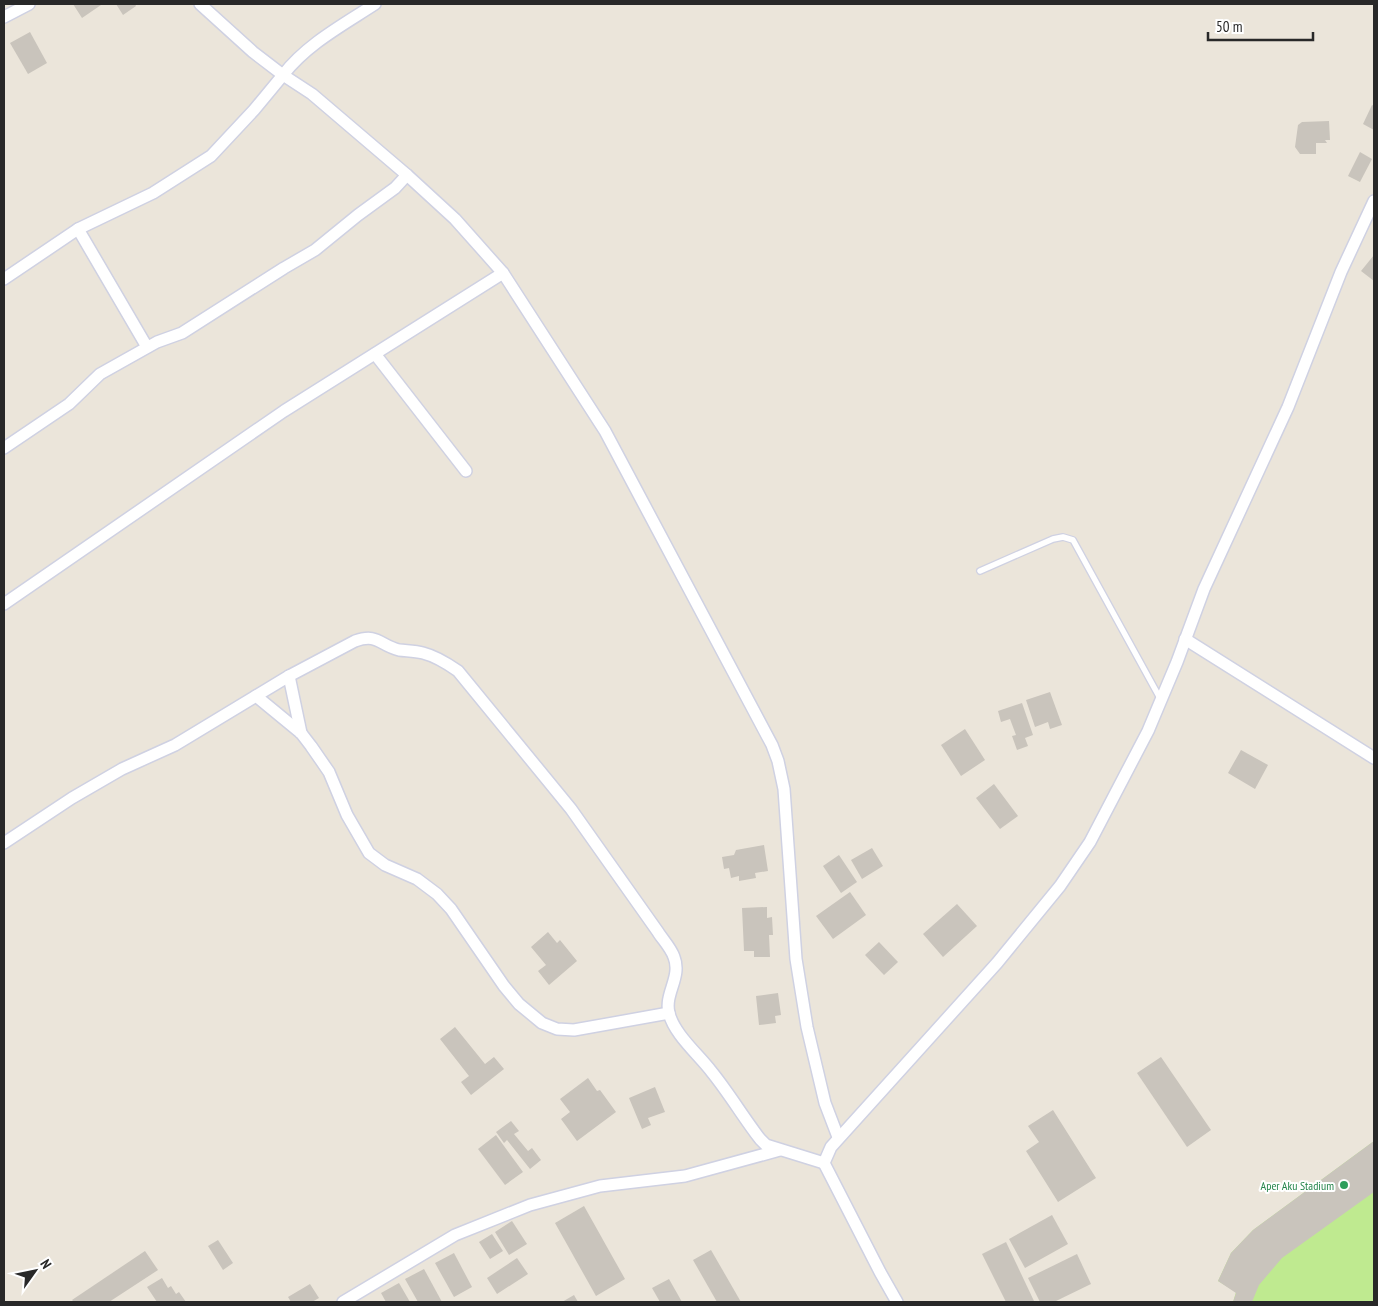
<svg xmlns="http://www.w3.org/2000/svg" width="1378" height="1306" viewBox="0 0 1378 1306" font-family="'PT Sans Narrow',sans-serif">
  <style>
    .pitch { fill: #bfea90 }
    .building { fill: #c9c4bc }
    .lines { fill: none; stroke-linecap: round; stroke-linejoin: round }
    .service-casing { stroke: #cfd1e2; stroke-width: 8 }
    .minor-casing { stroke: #cfd1e2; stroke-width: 14 }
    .service { stroke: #fff; stroke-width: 5.5 }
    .minor { stroke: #fff; stroke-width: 11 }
    .leisure-dot { fill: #2e9e5b; stroke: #fff; stroke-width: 2 }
    .labels { text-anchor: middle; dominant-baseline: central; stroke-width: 4; stroke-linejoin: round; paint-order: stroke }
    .leisure-label { font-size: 12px; fill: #27864d; stroke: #fff; text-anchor: end }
  </style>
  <rect width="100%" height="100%" fill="#ebe5da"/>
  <path class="pitch" d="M1374,1141V1302H1233L1236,1292L1218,1281L1231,1253L1253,1230Z"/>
  <g class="building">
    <path d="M73,4H100L101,5L82,18Z"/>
    <path d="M116,4H135L136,6L123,15Z"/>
    <path d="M30,32L47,63L28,74L10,43Z"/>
    <path d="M1372,105L1374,106V130L1363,124Z"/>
    <path d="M1329,121L1330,140H1325L1327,143H1316V154H1300L1295,147L1298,125L1302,122Z"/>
    <path d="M1360,152L1372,159L1360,182L1348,176Z"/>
    <path d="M1374,255V281L1361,271Z"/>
    <path d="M1050,692L1062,725L1050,729L1048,722L1035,727L1026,700Z"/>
    <path d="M1022,703L1033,735L1025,738L1028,746L1017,750L1012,736L1016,735L1010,719L1001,722L998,711Z"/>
    <path d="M965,729L985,760L961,776L941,745Z"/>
    <path d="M1241,750L1268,765L1255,789L1228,773Z"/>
    <path d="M994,784L1018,816L1000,829L976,798Z"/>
    <path d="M764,845L768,871L755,873L756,878L739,881V876L731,878L729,868L724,869L722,857L734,855L736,850Z"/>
    <path d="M872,848L883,866L862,879L851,860Z"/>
    <path d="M839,855L857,882L841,893L823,866Z"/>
    <path d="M850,892L866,915L833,939L816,916Z"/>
    <path d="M957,904L977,926L943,957L923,934Z"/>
    <path d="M767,907V918L772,917L773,935H769L770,957H754V951H744L742,908Z"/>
    <path d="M548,932L557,943L560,940L577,961L549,985L538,971L546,965L531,947Z"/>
    <path d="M879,942L898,962L884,975L865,955Z"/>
    <path d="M778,993L781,1015L775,1016L776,1023L759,1025L756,996Z"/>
    <path d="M455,1027L485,1064L494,1057L504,1069L471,1095L461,1082L469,1076L440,1039Z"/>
    <path d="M1161,1057L1211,1130L1187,1147L1137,1073Z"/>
    <path d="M588,1078L597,1091L600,1090L616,1112L577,1141L561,1119L570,1112L560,1099Z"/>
    <path d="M655,1087L665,1112L648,1118L651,1125L642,1129L629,1098Z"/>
    <path d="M1053,1110L1096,1178L1058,1202L1026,1151L1039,1142L1028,1126Z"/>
    <path d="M511,1121L519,1131L514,1134L528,1151L532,1148L541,1160L530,1169L507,1140L504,1143L496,1132Z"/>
    <path d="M496,1135L523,1172L505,1185L478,1149Z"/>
    <path d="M1374,1141V1192L1282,1258L1259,1285L1252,1302H1233L1236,1293L1218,1281L1231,1253L1253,1230Z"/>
    <path d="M584,1206L625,1279L596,1296L555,1223Z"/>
    <path d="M1052,1215L1068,1244L1025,1268L1009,1239Z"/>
    <path d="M512,1221L527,1244L509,1255L495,1232Z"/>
    <path d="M492,1234L503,1251L490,1259L479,1242Z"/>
    <path d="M218,1240L233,1263L223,1270L208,1246Z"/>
    <path d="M1006,1242L1034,1301L1032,1302H1006L982,1254Z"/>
    <path d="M711,1250L741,1302H717L693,1260Z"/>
    <path d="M145,1251L158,1270L109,1302H74L72,1300Z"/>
    <path d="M454,1253L472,1287L454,1297L435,1263Z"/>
    <path d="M1077,1254L1091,1284L1054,1302H1040L1028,1278Z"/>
    <path d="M517,1258L528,1274L497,1294L487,1278Z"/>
    <path d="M424,1269L442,1302H418L405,1279Z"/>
    <path d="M162,1278L168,1288L171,1286L176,1294L179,1292L186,1302H157L147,1287Z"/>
    <path d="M669,1279L682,1302H660L652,1288Z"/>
    <path d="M399,1283L410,1302H386L381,1293Z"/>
    <path d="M310,1284L319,1298L312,1302H291L288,1297Z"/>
    <path d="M574,1295L578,1302H562Z"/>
  </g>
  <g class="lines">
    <g class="service-casing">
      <path id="service" d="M980,571L1053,539L1063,537L1073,540L1161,700"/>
    </g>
    <g class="minor-casing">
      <g id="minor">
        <path d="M200,4L253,52L283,75C307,44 343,25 375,4"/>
        <path d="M4,17L29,4"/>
        <path d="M78,229L147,347"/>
        <path d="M4,279L78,229L153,193L211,156L254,110L283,75L312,94L407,175L455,219L503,273L605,431L772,745L778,761L784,789L796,959L807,1027L825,1103L838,1137"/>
        <path d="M375,354L466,471"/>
        <path d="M4,448L69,404L100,374L157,342L182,333L284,268L315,250L358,215L395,188L407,175"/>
        <path d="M4,604L284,411L503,273"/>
        <path d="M1185,639L1374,758"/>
        <path d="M289,676L301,733"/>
        <path d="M256,696L301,733L311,746L329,772L347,815L369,853L385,865L417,879L437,894L451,909L504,986L519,1004L542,1023L557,1029L574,1030L669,1013"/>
        <path d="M4,843L72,798L122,769L175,745L289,676L355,641C378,633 379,645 399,650C407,651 415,651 423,653C435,656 448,664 458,671L571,809L658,932C663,940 671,948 674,957C682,977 664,994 669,1013C674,1034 698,1054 711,1071C729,1093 743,1117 760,1139L766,1145L824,1163"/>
        <path d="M343,1302L455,1235L530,1205L600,1186L685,1176L780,1150"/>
        <path d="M897,1302L880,1272L824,1163L831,1147L997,963L1060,886L1090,842L1148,731L1177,662L1204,589L1288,407L1341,272L1374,201"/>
      </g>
    </g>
    <use href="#service" class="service"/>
    <use href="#minor" class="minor"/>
  </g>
  <circle class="leisure-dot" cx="1344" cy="1185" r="5"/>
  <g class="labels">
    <g class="leisure-label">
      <text x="1334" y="1185">Aper Aku Stadium</text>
    </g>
  </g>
  <rect width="1378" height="1306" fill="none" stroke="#282828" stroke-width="10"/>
  <g transform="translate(35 1271) rotate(57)" stroke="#ffffff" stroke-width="4" paint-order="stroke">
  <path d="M0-4L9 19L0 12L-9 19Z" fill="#282828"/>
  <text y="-8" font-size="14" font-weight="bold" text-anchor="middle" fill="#282828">N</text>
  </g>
  <path d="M1208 32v8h105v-8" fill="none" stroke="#282828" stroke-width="2.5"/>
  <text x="1216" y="32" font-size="15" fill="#282828" stroke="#ffffff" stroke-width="4" paint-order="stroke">50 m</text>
</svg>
